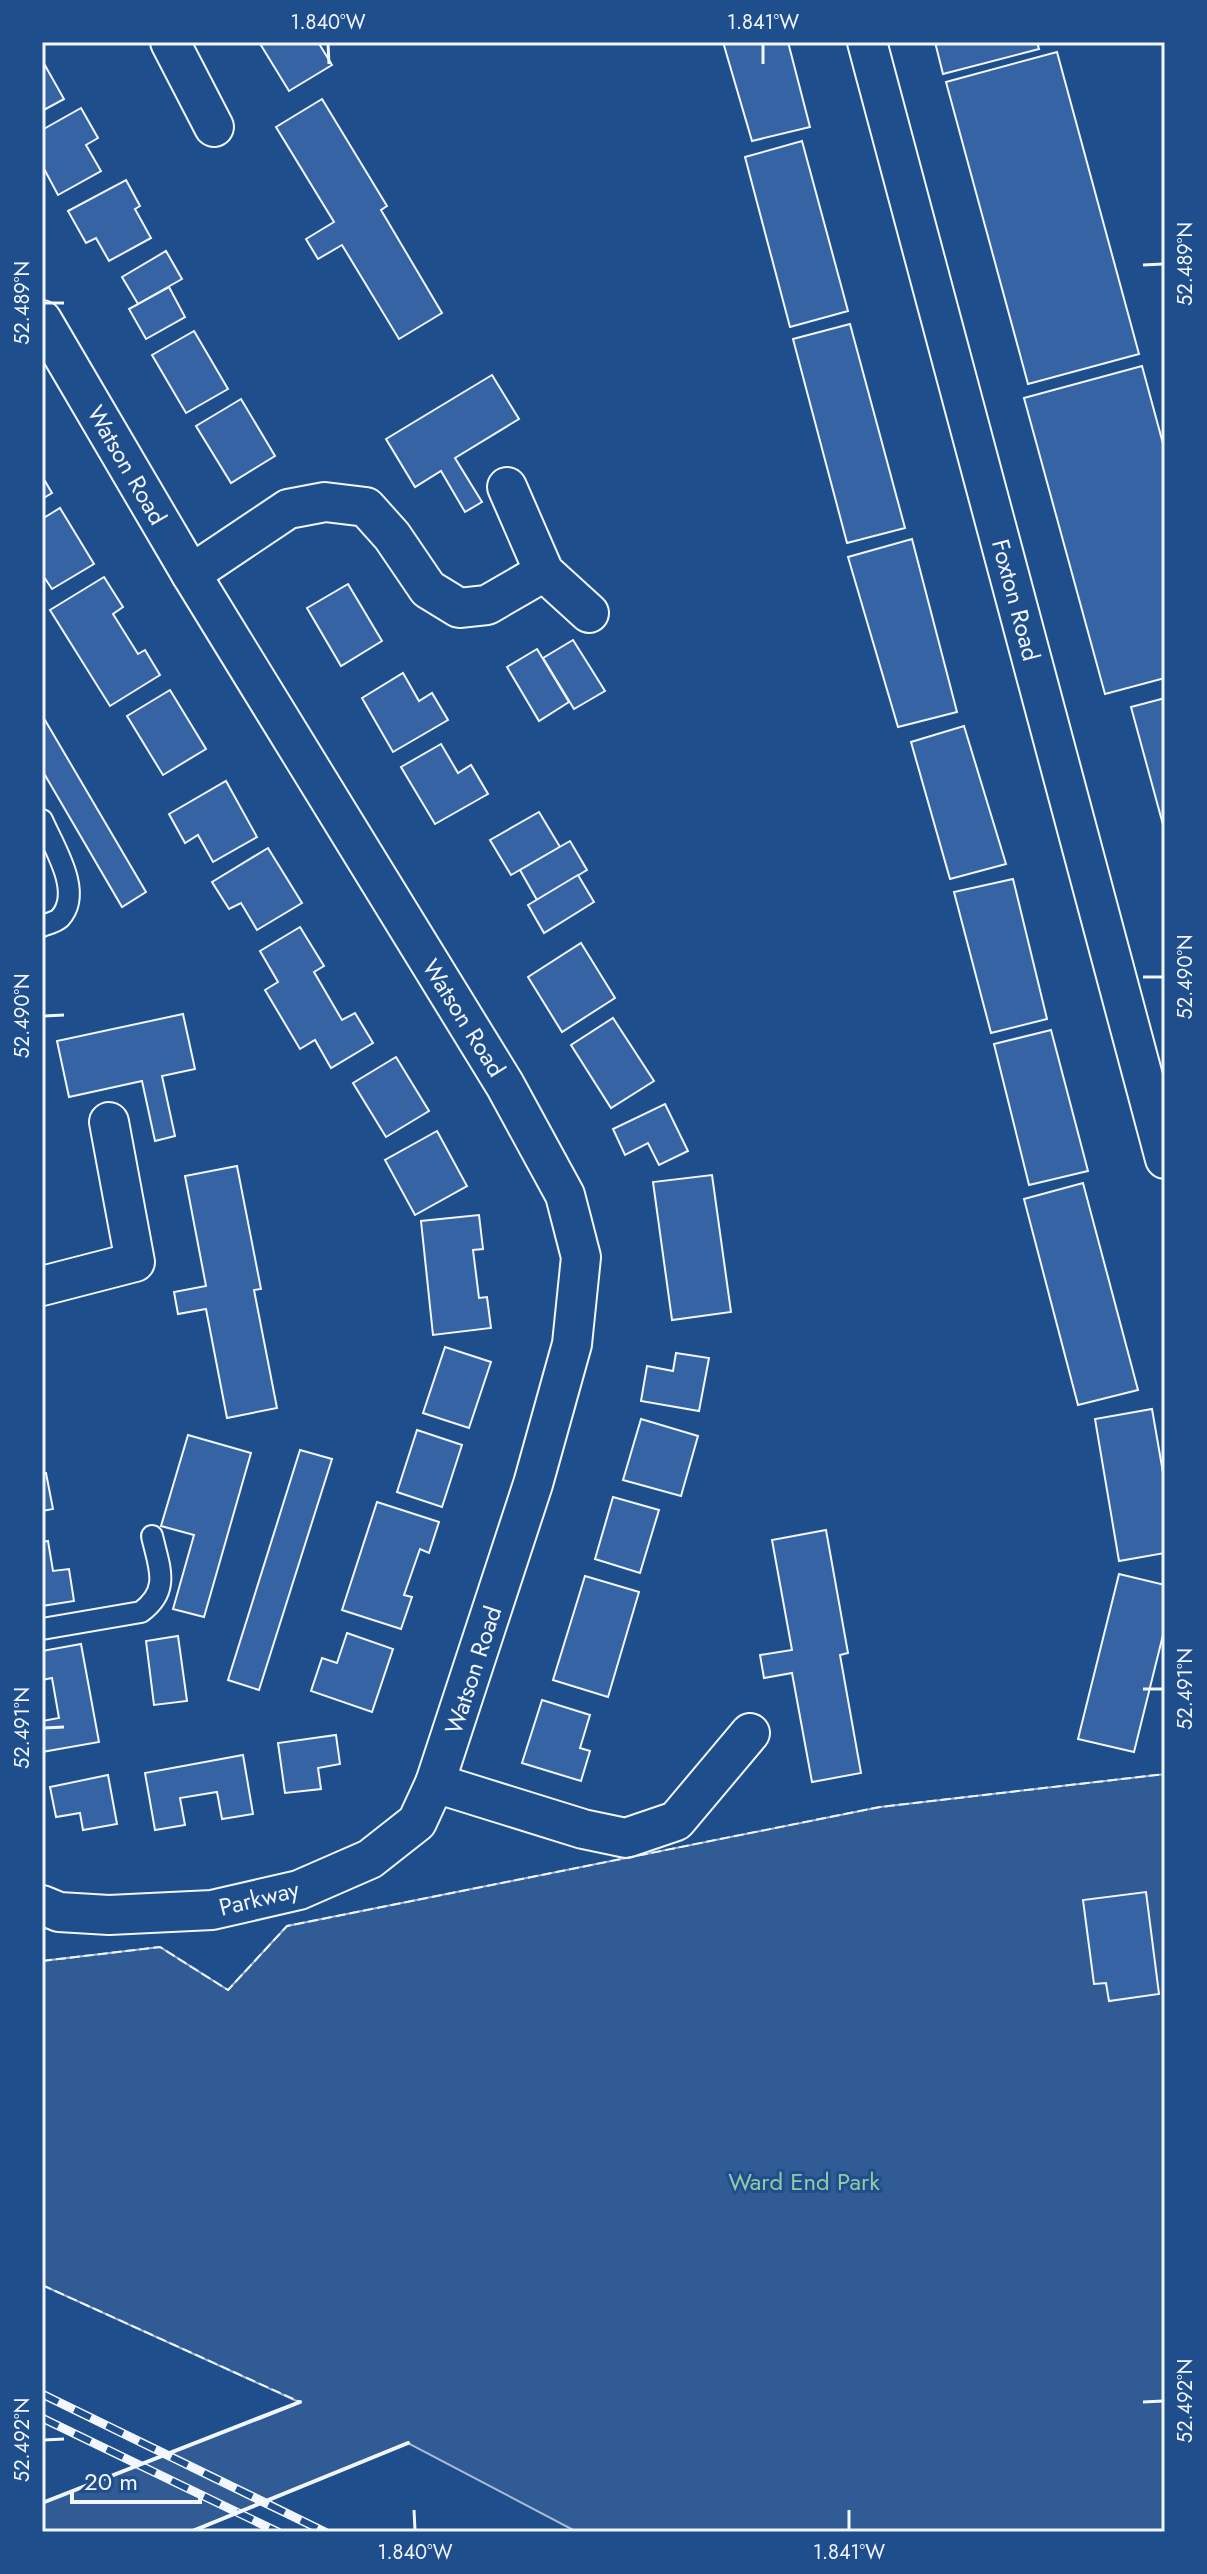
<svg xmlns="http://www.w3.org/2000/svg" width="1207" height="2574" viewBox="0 0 1207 2574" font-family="Jost,sans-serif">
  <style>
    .built { fill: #305b95; stroke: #a8bbd7; stroke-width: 2 }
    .building { fill: #3563a3; stroke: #f2f6ff; stroke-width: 2 }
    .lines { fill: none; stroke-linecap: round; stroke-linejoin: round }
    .lane-casing { stroke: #f2f6ff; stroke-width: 24 }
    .street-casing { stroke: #f2f6ff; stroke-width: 42 }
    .lane { stroke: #1f4e8c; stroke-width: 20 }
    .street { stroke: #1f4e8c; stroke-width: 38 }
    .rail-casing { stroke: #f2f6ff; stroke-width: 9 }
    .rail { stroke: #1f4e8c; stroke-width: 6; stroke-dasharray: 18; stroke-linecap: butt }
    .fence { stroke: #f2f6ff; stroke-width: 2; stroke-dasharray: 10 4; stroke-linecap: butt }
    .wall { stroke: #f2f6ff; stroke-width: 4 }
    .ticks { fill: none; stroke: #f2f6ff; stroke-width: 3 }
    .labels { text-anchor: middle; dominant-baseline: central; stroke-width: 6; stroke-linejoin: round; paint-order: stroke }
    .street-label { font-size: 24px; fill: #f2f6ff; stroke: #1f4e8c }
    .park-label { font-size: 24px; fill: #97c8a6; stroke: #1f4e8c }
    .neatline { fill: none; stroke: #f2f6ff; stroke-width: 3 }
    .ticks-label { font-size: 20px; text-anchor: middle; fill: #f2f6ff }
  </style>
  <rect width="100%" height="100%" fill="#1f4e8c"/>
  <path class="built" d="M1165,1774V2532H577L408,2443L190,2532H42V2503L299,2402L42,2285V1961L160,1947L228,1990L287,1926L880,1807Z"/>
  <g class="building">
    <path d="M259,42H318L332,65L289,91Z"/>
    <path d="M723,42H788L810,127L752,141Z"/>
    <path d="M935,42H1037L1039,49L943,74Z"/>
    <path d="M1057,52L1139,354L1028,384L946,82Z"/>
    <path d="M42,60L64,99L42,111Z"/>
    <path d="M322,99L387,206L381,210L442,313L399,339L342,245L318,259L306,239L334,222L276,127Z"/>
    <path d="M81,108L98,138L86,145L101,171L58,195L42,165V130Z"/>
    <path d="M802,141L848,311L790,327L745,157Z"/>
    <path d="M126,180L140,206L135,209L151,238L109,261L96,238L86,243L68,211Z"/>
    <path d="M166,251L182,279L138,304L122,277Z"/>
    <path d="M169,287L185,317L146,339L129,309Z"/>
    <path d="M850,324L905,528L847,543L793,339Z"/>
    <path d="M194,331L228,389L186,413L152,355Z"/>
    <path d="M1142,366L1165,451V678L1105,694L1024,398Z"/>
    <path d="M492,375L519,419L455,458L482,502L465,512L441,471L415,487L386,439Z"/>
    <path d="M241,399L275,456L231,483L196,426Z"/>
    <path d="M42,476L52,493L42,499Z"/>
    <path d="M60,508L94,564L52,589L42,574V519Z"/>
    <path d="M912,539L957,712L898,727L848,557Z"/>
    <path d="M104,577L123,607L113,614L138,654L145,650L160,675L110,706L50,610Z"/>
    <path d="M348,584L382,641L341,666L307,608Z"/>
    <path d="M573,640L605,691L574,709L543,658Z"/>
    <path d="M537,649L569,702L539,721L507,667Z"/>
    <path d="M403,673L419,701L432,693L448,720L393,752L362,698Z"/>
    <path d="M170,690L206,749L163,775L127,716Z"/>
    <path d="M1165,698V832L1131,707Z"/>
    <path d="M42,715L146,892L122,907L42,770Z"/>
    <path d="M964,726L1006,864L950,879L911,742Z"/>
    <path d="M441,744L458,773L471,765L488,794L435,824L401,767Z"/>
    <path d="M226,781L257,837L213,862L198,835L185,843L169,814Z"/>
    <path d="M539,812L560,847L511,875L490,840Z"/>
    <path d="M570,841L587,870L537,900L520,870Z"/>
    <path d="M268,848L302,903L257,930L241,903L229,909L212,882Z"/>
    <path d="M578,875L594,902L544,933L528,905Z"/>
    <path d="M1013,879L1047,1019L991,1033L954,892Z"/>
    <path d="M300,927L324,966L314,972L342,1020L355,1013L373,1043L331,1068L315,1040L300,1049L265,990L278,982L260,951Z"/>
    <path d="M581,943L615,998L562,1032L528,977Z"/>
    <path d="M183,1014L195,1069L162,1076L175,1136L155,1141L142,1081L69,1097L57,1041Z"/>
    <path d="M613,1018L654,1081L611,1108L571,1045Z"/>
    <path d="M1051,1030L1088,1171L1029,1185L994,1044Z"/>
    <path d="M396,1057L429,1111L386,1137L353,1083Z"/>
    <path d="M665,1104L688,1151L659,1165L648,1143L625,1155L613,1129Z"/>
    <path d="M437,1131L467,1186L415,1215L385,1160Z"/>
    <path d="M237,1166L261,1289L254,1290L277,1408L227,1418L206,1309L178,1314L174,1292L206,1286L185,1176Z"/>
    <path d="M712,1175L731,1312L672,1320L653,1182Z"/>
    <path d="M1083,1183L1138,1390L1078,1405L1024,1199Z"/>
    <path d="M479,1215L483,1249L473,1250L479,1298L487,1297L491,1328L433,1335L421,1221Z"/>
    <path d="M445,1347L491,1362L469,1428L423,1413Z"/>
    <path d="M676,1353L709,1358L699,1411L641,1401L647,1366L673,1371Z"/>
    <path d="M1152,1409L1165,1484V1553L1119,1561L1095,1419Z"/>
    <path d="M641,1419L698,1436L681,1496L623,1480Z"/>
    <path d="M417,1430L462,1445L442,1507L397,1492Z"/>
    <path d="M188,1435L251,1453L204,1617L173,1609L194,1535L161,1526Z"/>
    <path d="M300,1450L332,1459L259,1690L228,1680Z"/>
    <path d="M42,1473H46L53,1509L42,1511Z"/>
    <path d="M613,1497L659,1510L640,1573L595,1559Z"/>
    <path d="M377,1502L439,1522L429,1553L420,1549L404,1595L412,1597L401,1629L342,1610Z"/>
    <path d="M826,1530L848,1653L840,1655L861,1773L812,1782L792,1673L764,1678L760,1655L792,1650L772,1540Z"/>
    <path d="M48,1541L53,1571L69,1569L74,1601L42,1606V1542Z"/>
    <path d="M1119,1574L1165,1585V1627L1134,1752L1078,1739Z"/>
    <path d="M585,1576L639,1592L608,1697L553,1680Z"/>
    <path d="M347,1633L393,1649L372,1712L311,1691L322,1658L337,1663Z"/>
    <path d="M178,1636L187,1701L154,1705L146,1641Z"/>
    <path d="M81,1644L99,1742L42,1752V1721L59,1718L52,1678L42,1680V1651Z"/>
    <path d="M542,1700L590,1715L580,1748L590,1751L581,1781L522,1763Z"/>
    <path d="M336,1735L340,1764L318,1768L321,1789L285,1793L278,1743Z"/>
    <path d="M243,1755L253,1814L222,1819L217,1792L180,1798L185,1825L155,1830L145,1773Z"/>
    <path d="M108,1775L117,1824L83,1830L80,1813L56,1817L50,1787Z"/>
    <path d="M1146,1892L1159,1994L1109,2001L1106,1983L1094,1984L1083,1900Z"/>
  </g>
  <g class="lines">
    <g class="lane-casing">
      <g id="lane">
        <path d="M42,820C53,846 84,892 60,918C56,922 47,924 42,926"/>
        <path d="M42,1629L141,1612C171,1590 159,1567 152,1536"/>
      </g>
    </g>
    <g class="street-casing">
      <g id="street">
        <path d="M170,42L214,127"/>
        <path d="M867,42L1165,1159"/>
        <path d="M42,320L191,574L505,1085L565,1195L581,1257L572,1344L533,1484L435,1783L417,1822L370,1859L299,1890L212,1910L109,1915L59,1912L42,1905"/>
        <path d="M507,487L544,572L589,613"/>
        <path d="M191,574L288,509L325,502L366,507L392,536L428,589L459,608L487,605L544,572"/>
        <path d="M42,1286L135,1262L109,1122"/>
        <path d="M435,1783L583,1829L626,1838L676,1821L750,1733"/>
      </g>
    </g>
    <use href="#lane" class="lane"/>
    <use href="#street" class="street"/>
    <g class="rail-casing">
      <g id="rail">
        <path d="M42,2394L325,2532"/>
        <path d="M42,2418L278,2532"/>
      </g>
    </g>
    <use href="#rail" class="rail"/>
    <g class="fence">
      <path d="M42,1961L160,1947L228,1990L287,1926L880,1807L1165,1774"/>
      <path d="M42,2285L300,2402"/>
    </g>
    <g class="wall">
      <path d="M42,2503L300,2402"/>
      <path d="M190,2532L408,2443"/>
    </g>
  </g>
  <path class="ticks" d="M328,44L329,64M763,44V64M1143,265L1163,264M44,303H64M1143,977H1163M44,1016L64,1015M1143,1689H1163M44,1728L64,1727M1143,2402L1163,2401M44,2440L64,2439M414,2510L415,2530M849,2510V2530"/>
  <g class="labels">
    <g class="street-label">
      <text transform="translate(127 465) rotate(60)">Watson Road</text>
      <text transform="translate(1016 600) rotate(75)">Foxton Road</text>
      <text transform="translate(464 1018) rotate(58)">Watson Road</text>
      <text transform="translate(473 1670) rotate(-72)">Watson Road</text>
      <text transform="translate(259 1898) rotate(-14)">Parkway</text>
    </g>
    <g class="park-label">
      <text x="804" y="2181">Ward End Park</text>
    </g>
  </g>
  <rect width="1207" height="2574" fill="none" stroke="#1f4e8c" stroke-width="88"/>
  <path d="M72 2490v12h128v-12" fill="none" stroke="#f2f6ff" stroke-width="4"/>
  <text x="84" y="2490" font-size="24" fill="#f2f6ff" stroke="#1f4e8c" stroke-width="6" paint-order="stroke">20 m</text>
  <rect x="44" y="44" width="1119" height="2486" class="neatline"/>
  <g class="ticks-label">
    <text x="328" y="29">1.840°W</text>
    <text x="763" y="29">1.841°W</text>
    <text transform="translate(1185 264) rotate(-90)" y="7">52.489°N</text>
    <text transform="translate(22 303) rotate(-90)" y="7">52.489°N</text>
    <text transform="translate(1185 977) rotate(-90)" y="7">52.490°N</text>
    <text transform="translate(22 1016) rotate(-90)" y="7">52.490°N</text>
    <text transform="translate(1185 1689) rotate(-90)" y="7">52.491°N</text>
    <text transform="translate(22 1728) rotate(-90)" y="7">52.491°N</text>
    <text transform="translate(1185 2401) rotate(-90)" y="7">52.492°N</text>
    <text transform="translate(22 2440) rotate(-90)" y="7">52.492°N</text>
    <text x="415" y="2559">1.840°W</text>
    <text x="849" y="2559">1.841°W</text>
  </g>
</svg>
